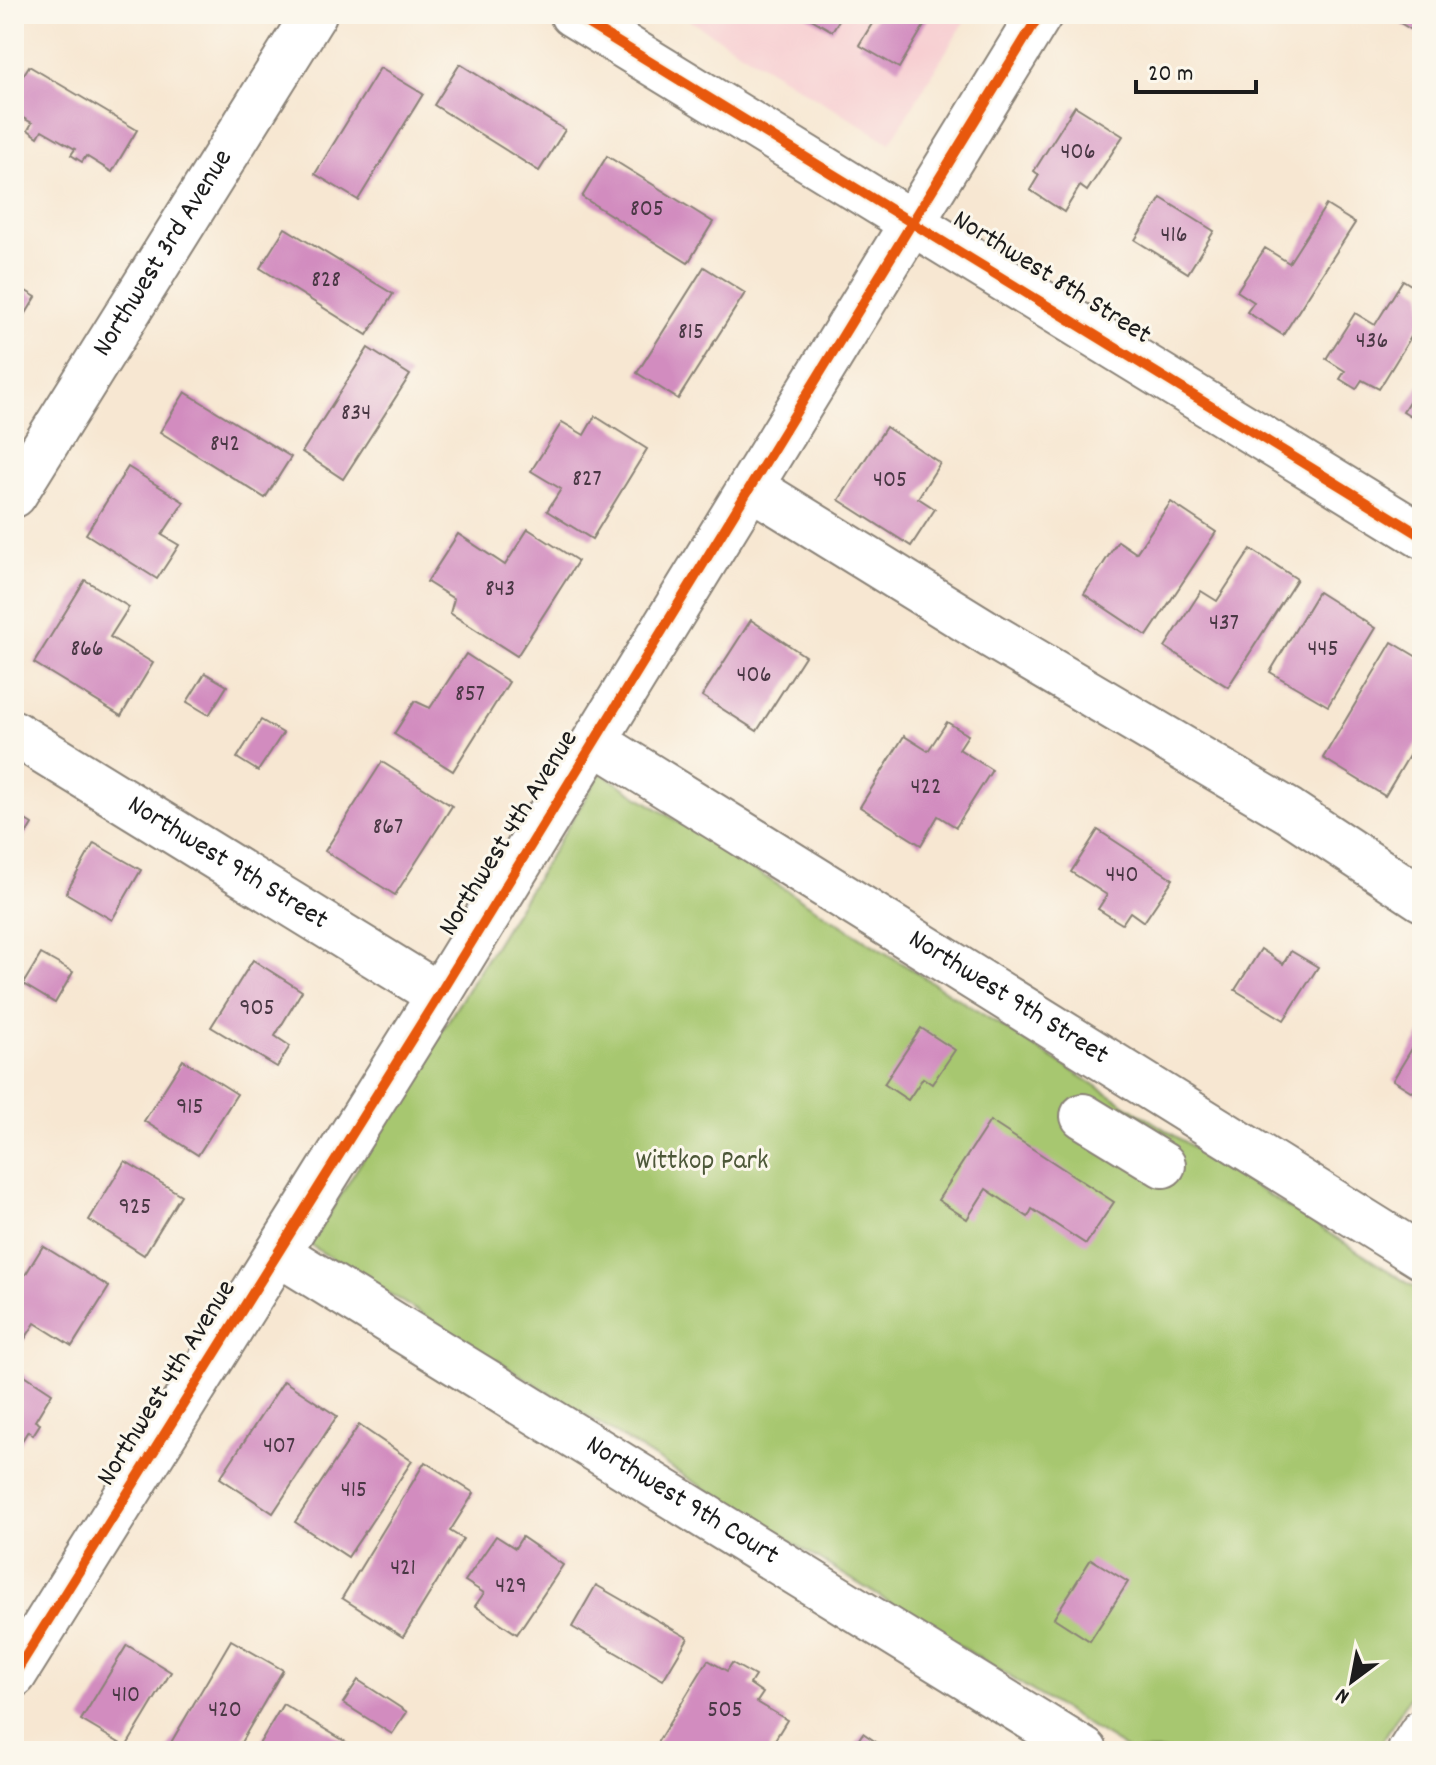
<svg xmlns="http://www.w3.org/2000/svg" width="1436" height="1765" viewBox="0 0 1436 1765" font-family="Dekko,sans-serif">
  <style>
    .built { fill: #f7cfd2 }
    .park { fill: #a7c76f; stroke: #627246; stroke-width: 2 }
    .building { fill: #d28cbf }
    .lines { fill: none; stroke-linecap: round; stroke-linejoin: round }
    .minor-casing { stroke: #8a8277; stroke-width: 48 }
    .minor { stroke: #fff; stroke-width: 44 }
    .cycleway-casing { stroke: #fbf7ec; stroke-width: 15 }
    .cycleway { stroke: #e8590c; stroke-width: 10 }
    .labels { text-anchor: middle; dominant-baseline: central; stroke-width: 6; stroke-linejoin: round; paint-order: stroke }
    .number-label { font-size: 24px; fill: #4a3845 }
    .street-label { font-size: 28px; fill: #1c1c1c; stroke: #fbf7ec }
    .park-label { font-size: 28px; fill: #4d5839; stroke: #fbf7ec }
  </style>
  <rect width="100%" height="100%" fill="#fbf7ec"/>
  <filter id="ink" filterUnits="userSpaceOnUse"><feTurbulence type="fractalNoise" baseFrequency=".0125" numOctaves="2"/><feDisplacementMap in="SourceGraphic" scale="16" xChannelSelector="R" yChannelSelector="G"/><feConvolveMatrix kernelMatrix="1 2 1 2 8 2 1 2 1" color-interpolation-filters="sRGB"/></filter>
  <filter id="wash" filterUnits="userSpaceOnUse"><feTurbulence type="fractalNoise" baseFrequency=".006" numOctaves="4" result="noise"/><feDisplacementMap in="SourceGraphic" scale="32" xChannelSelector="R" yChannelSelector="G"/><feGaussianBlur stdDeviation="1.8" result="paint"/><feColorMatrix in="noise" values="0 0 0 0 0 0 0 0 0 0 0 0 0 0 0 0 0 1.4 0 .05"/><feComposite in="paint" operator="in"/></filter>
  <g filter="url(#wash)">
    <rect width="100%" height="100%" fill="#f7e7d2"/>
    <path class="built" d="M679,14H969L890,143Z"/>
    <path class="park" d="M601,773L1422,1292V1677L1376,1751H1130L310,1245Z"/>
    <g id="blocks">
      <g class="building">
        <path d="M803,14H843L832,31Z"/>
        <path d="M878,14H931L899,68L859,45Z"/>
        <path d="M1385,14H1422V36Z"/>
        <path d="M460,64L565,130L539,171L434,105Z"/>
        <path d="M29,66L137,130L112,172L86,156L82,162L71,155L75,149L42,130L38,137L28,130L32,123L14,113V90Z"/>
        <path d="M380,68L423,94L358,200L315,174Z"/>
        <path d="M1075,106L1123,136L1087,191L1080,186L1064,212L1030,190L1039,175L1034,171Z"/>
        <path d="M607,156L713,222L688,263L582,197Z"/>
        <path d="M1161,198L1214,231L1188,273L1135,240Z"/>
        <path d="M1326,205L1355,223L1283,335L1247,312L1254,302L1237,291L1265,248L1289,263Z"/>
        <path d="M285,228L393,294L367,335L260,268Z"/>
        <path d="M704,267L745,293L678,399L637,373Z"/>
        <path d="M1403,280L1422,292V319L1379,389L1362,380L1356,389L1340,379L1345,371L1326,359L1355,313L1375,325Z"/>
        <path d="M14,284L36,297L14,333Z"/>
        <path d="M368,348L410,375L343,479L302,452Z"/>
        <path d="M1422,381V423L1403,411Z"/>
        <path d="M185,392L291,457L265,498L160,432Z"/>
        <path d="M595,416L647,449L592,539L547,511L561,489L531,471L562,422L584,435Z"/>
        <path d="M886,427L940,463L918,498L935,509L911,546L839,500Z"/>
        <path d="M128,467L184,502L162,535L179,545L157,579L86,534Z"/>
        <path d="M1171,502L1216,532L1147,636L1084,594L1118,541L1136,553Z"/>
        <path d="M528,529L578,561L517,656L450,613L454,599L427,582L458,534L505,565Z"/>
        <path d="M1251,549L1297,579L1228,687L1165,647L1201,591L1217,601Z"/>
        <path d="M85,580L129,607L110,637L153,663L121,716L34,663Z"/>
        <path d="M1318,592L1375,628L1328,706L1270,672Z"/>
        <path d="M751,620L805,656L757,731L702,696Z"/>
        <path d="M1392,642L1422,660V734L1385,796L1323,758Z"/>
        <path d="M466,654L509,682L453,771L394,734L415,701L430,708Z"/>
        <path d="M205,673L227,686L209,715L187,702Z"/>
        <path d="M261,720L283,733L258,771L237,758Z"/>
        <path d="M947,722L968,735L959,749L992,770L956,827L938,816L921,845L860,807L904,736L928,751Z"/>
        <path d="M382,762L452,806L395,895L325,851Z"/>
        <path d="M14,813L32,824L14,854Z"/>
        <path d="M1098,830L1173,879L1144,922L1130,912L1122,924L1098,909L1107,895L1071,872Z"/>
        <path d="M94,843L141,870L112,920L66,893Z"/>
        <path d="M1261,949L1283,964L1291,951L1318,967L1284,1020L1235,990Z"/>
        <path d="M41,954L73,972L55,1003L23,984Z"/>
        <path d="M253,960L302,991L275,1036L290,1046L277,1067L211,1027Z"/>
        <path d="M921,1028L955,1050L932,1084L923,1078L908,1100L884,1084Z"/>
        <path d="M1422,1032V1098L1393,1080Z"/>
        <path d="M183,1060L237,1094L198,1155L144,1121Z"/>
        <path d="M990,1121L1114,1202L1086,1244L1032,1209L1028,1217L986,1189L967,1219L938,1200Z"/>
        <path d="M125,1161L181,1195L144,1255L89,1220Z"/>
        <path d="M43,1246L109,1287L72,1346L35,1323L23,1342L14,1336V1293Z"/>
        <path d="M14,1368L52,1393L35,1421L40,1424L33,1435L28,1431L18,1447L14,1444Z"/>
        <path d="M284,1381L337,1416L273,1513L220,1478Z"/>
        <path d="M359,1425L412,1461L348,1557L295,1522Z"/>
        <path d="M425,1462L474,1493L450,1531L463,1539L403,1637L342,1598Z"/>
        <path d="M496,1536L515,1548L522,1537L563,1565L517,1634L475,1606L484,1593L465,1581Z"/>
        <path d="M1091,1559L1128,1582L1090,1641L1054,1618Z"/>
        <path d="M596,1585L688,1638L663,1680L572,1627Z"/>
        <path d="M231,1640L283,1670L236,1751H166Z"/>
        <path d="M127,1645L171,1672L126,1747L81,1720Z"/>
        <path d="M708,1660L727,1671L732,1663L755,1676L750,1684L763,1693L757,1702L787,1720L768,1751H652Z"/>
        <path d="M358,1680L407,1712L392,1734L343,1703Z"/>
        <path d="M283,1704L361,1751H255Z"/>
        <path d="M863,1733L889,1751H851Z"/>
      </g>
    </g>
  </g>
  <g filter="url(#ink)">
    <use href="#blocks" fill-opacity="0" stroke="#8a8277" stroke-width="2"/>
    <g class="lines">
      <g class="minor-casing">
        <g id="minor">
          <path d="M572,14L1422,536"/>
          <path d="M751,487L992,636L1289,811L1422,899"/>
          <path id="s1" d="M14,495L314,14"/>
          <path id="s2" d="M14,733L439,995"/>
          <path id="s3" d="M595,742L1422,1257"/>
          <path d="M1083,1116L1163,1165"/>
          <path id="s4" d="M278,1253L1085,1751"/>
          <path d="M14,1675L439,995L1040,14"/>
          <path d="M1410,1751L1422,1732"/>
        </g>
      </g>
      <use href="#minor" class="minor"/>
      <g class="cycleway-casing">
        <g id="cycleway">
          <path d="M572,14L1422,536"/>
          <path d="M14,1675L439,995L1040,14"/>
        </g>
      </g>
      <use href="#cycleway" class="cycleway"/>
    </g>
  </g>
  <g class="labels">
    <g class="number-label">
      <text x="1078" y="153">406</text>
      <text x="647" y="210">805</text>
      <text x="1174" y="236">416</text>
      <text x="326" y="281">828</text>
      <text x="691" y="333">815</text>
      <text x="1372" y="342">436</text>
      <text x="356" y="414">834</text>
      <text x="225" y="445">842</text>
      <text x="587" y="480">827</text>
      <text x="890" y="481">405</text>
      <text x="500" y="590">843</text>
      <text x="1224" y="624">437</text>
      <text x="87" y="650">866</text>
      <text x="1323" y="650">445</text>
      <text x="754" y="676">406</text>
      <text x="470" y="695">857</text>
      <text x="926" y="788">422</text>
      <text x="388" y="828">867</text>
      <text x="1122" y="876">440</text>
      <text x="257" y="1009">905</text>
      <text x="190" y="1108">915</text>
      <text x="135" y="1208">925</text>
      <text x="279" y="1447">407</text>
      <text x="354" y="1491">415</text>
      <text x="403" y="1569">421</text>
      <text x="511" y="1587">429</text>
      <text x="126" y="1696">410</text>
      <text x="225" y="1711">420</text>
      <text x="725" y="1711">505</text>
    </g>
    <g class="street-label">
      <text stroke="none"><textPath href="#s1" startOffset="284">Northwest 3rd Avenue</textPath></text>
      <text transform="translate(1051 279) rotate(32)">Northwest 8th Street</text>
      <text transform="translate(510 834) rotate(-58)">Northwest 4th Avenue</text>
      <text stroke="none"><textPath href="#s2" startOffset="250">Northwest 9th Street</textPath></text>
      <text stroke="none"><textPath href="#s3" startOffset="486">Northwest 9th Street</textPath></text>
      <text transform="translate(168 1384) rotate(-58)">Northwest 4th Avenue</text>
      <text stroke="none"><textPath href="#s4" startOffset="474">Northwest 9th Court</textPath></text>
    </g>
    <g class="park-label">
      <text x="702" y="1163">Wittkop Park</text>
    </g>
  </g>
  <rect width="1436" height="1765" fill="none" stroke="#fbf7ec" stroke-width="48"/>
  <g transform="translate(1352 1681) rotate(212)" stroke="#fbf7ec" stroke-width="6" paint-order="stroke">
  <path d="M0-6L14 30L0 20L-14 30Z" fill="#1c1c1c"/>
  <text y="-12" font-size="22" font-weight="bold" text-anchor="middle" fill="#1c1c1c">N</text>
  </g>
  <path d="M1136 80v12h120v-12" fill="none" stroke="#1c1c1c" stroke-width="4"/>
  <text x="1148" y="80" font-size="24" fill="#1c1c1c" stroke="#fbf7ec" stroke-width="6" paint-order="stroke">20 m</text>
</svg>
